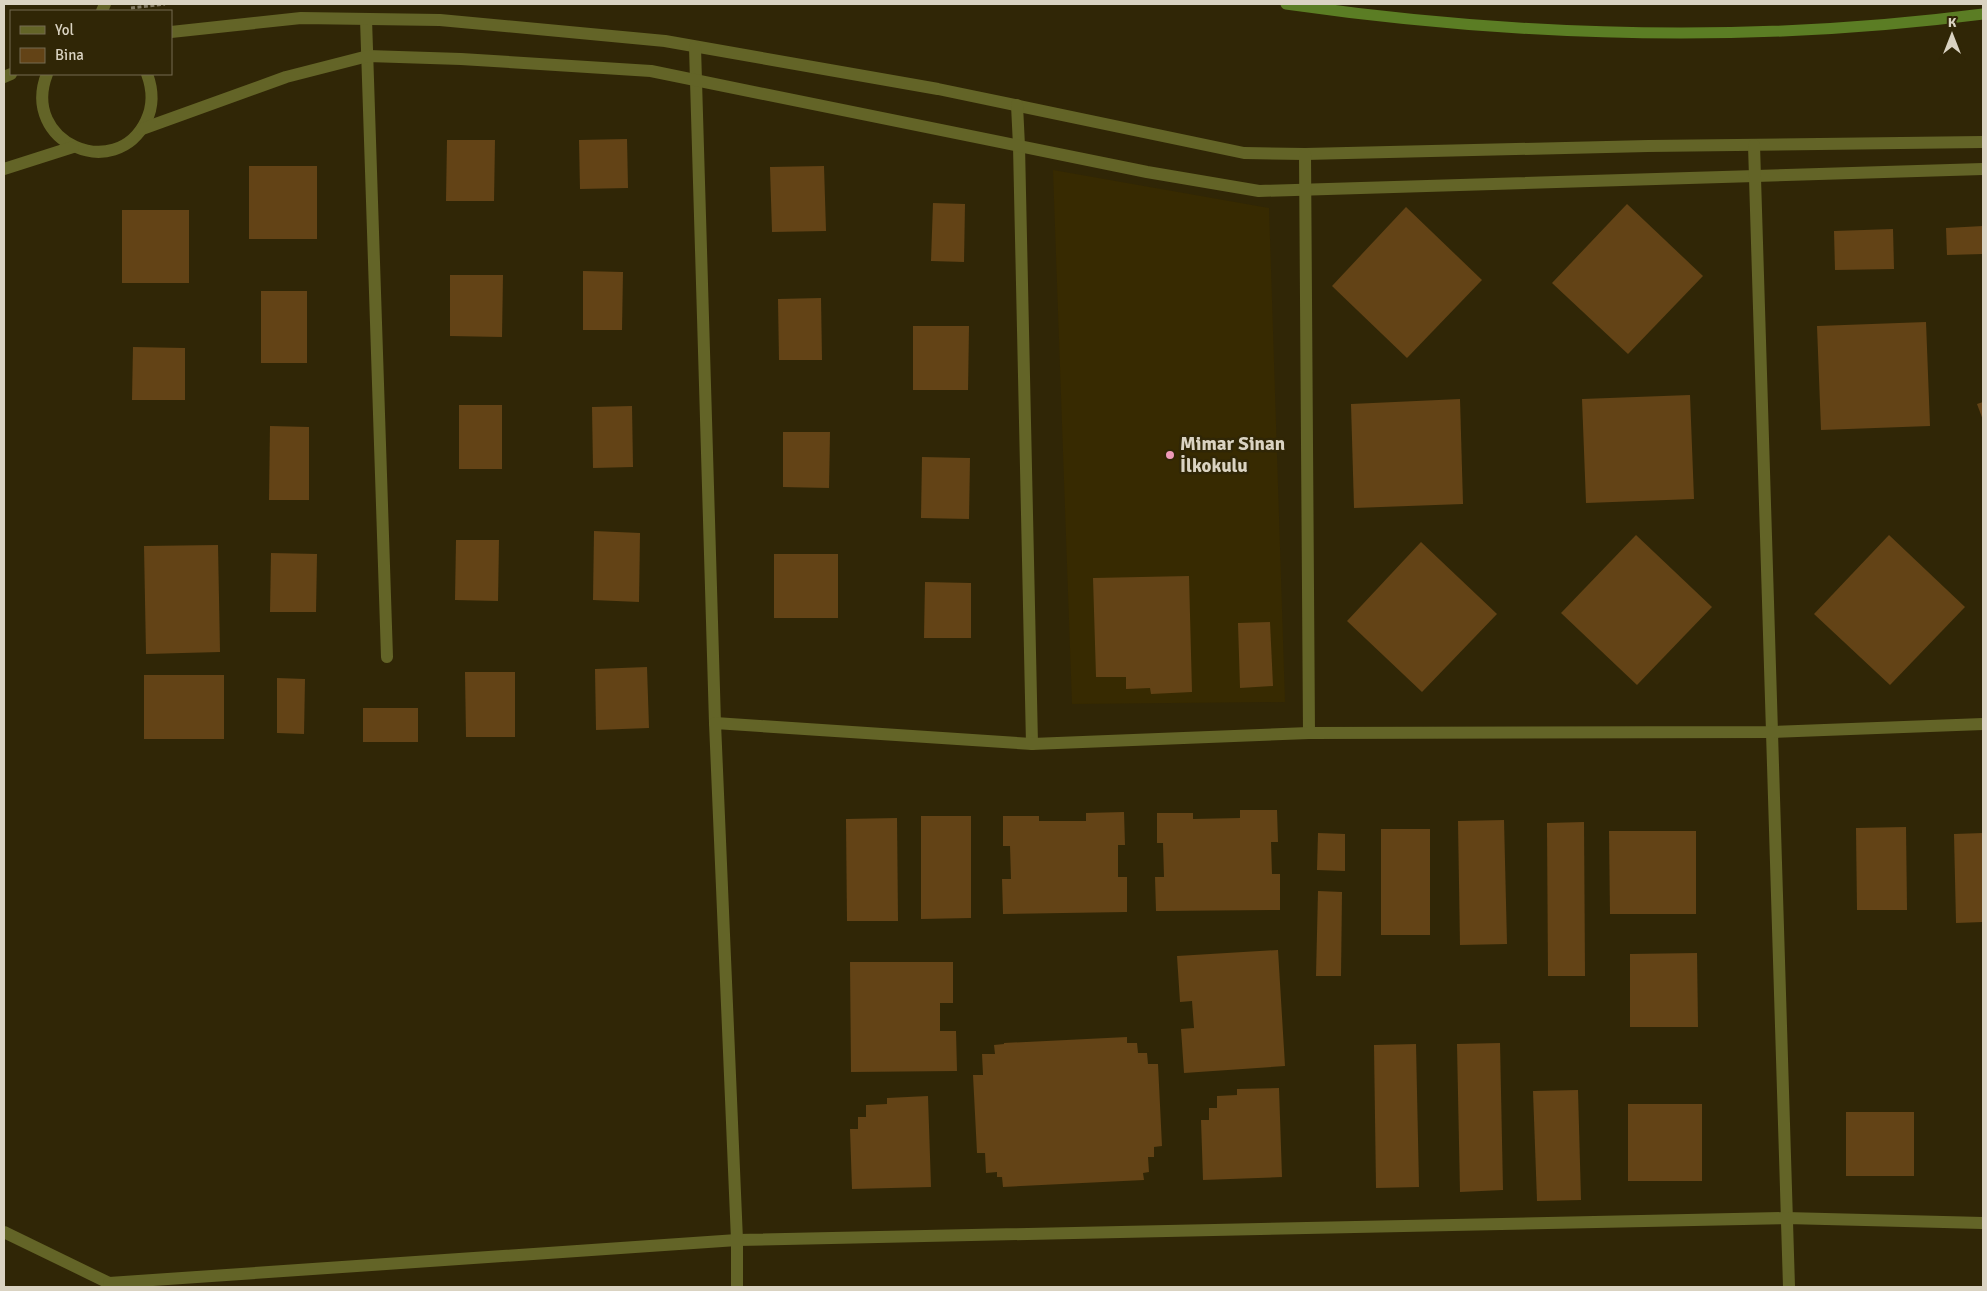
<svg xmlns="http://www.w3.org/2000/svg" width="1987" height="1291" viewBox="0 0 1987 1291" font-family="Signika,sans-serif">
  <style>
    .built { fill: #372a01 }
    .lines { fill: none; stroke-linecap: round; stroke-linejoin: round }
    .stream { stroke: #5b7d24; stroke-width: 11 }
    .building { fill: #634316 }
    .path { stroke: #837a62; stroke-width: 3; stroke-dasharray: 4 2.5; stroke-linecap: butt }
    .minor { stroke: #636427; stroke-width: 12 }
    .poi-dot { fill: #ef9ab8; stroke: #302606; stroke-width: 2 }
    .labels { text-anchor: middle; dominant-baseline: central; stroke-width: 5; stroke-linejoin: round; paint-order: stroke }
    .poi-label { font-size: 19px; font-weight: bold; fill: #dad3c2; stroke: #302606; text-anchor: start }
  </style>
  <rect width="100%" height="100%" fill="#302606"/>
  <path class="built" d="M1053,170L1269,208L1285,702L1072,704Z"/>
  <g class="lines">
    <path class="stream" d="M1286,4C1517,37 1752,44 1983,14"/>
  </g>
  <g class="building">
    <path d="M627,139L628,188L580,189L579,140Z"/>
    <path d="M447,140H495L494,201H446Z"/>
    <rect x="249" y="166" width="68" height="73"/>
    <path d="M824,166L826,231L772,232L770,167Z"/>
    <path d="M933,203L965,204L964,262L931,261Z"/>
    <path d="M1627,204L1703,276L1628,354L1552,283Z"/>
    <path d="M1406,207L1482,280L1407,358L1332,286Z"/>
    <rect x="122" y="210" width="67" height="73"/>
    <path d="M1983,226V254L1947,255L1946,228Z"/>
    <path d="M1893,229L1894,269L1835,270L1834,231Z"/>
    <path d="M583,271L623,272L622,330H583Z"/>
    <path d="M450,275H503L502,337L450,336Z"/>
    <rect x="261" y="291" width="46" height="72"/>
    <path d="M821,298L822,360H779L778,299Z"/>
    <path d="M1926,322L1930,426L1821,430L1817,326Z"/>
    <path d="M913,326H969L968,390H913Z"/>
    <path d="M133,347L185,348V400H132Z"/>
    <path d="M1690,395L1694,499L1586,503L1582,399Z"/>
    <path d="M1460,399L1463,504L1354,508L1351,404Z"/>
    <path d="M1983,402V420L1977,404Z"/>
    <rect x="459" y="405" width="43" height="64"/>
    <path d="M632,406L633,467L593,468L592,407Z"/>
    <path d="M270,426L309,427V500H269Z"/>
    <path d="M783,432H830L829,488L783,487Z"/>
    <path d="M922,457L970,458L969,519L921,518Z"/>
    <path d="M594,531L640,533L639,602L593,600Z"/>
    <path d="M1636,535L1712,607L1637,685L1561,613Z"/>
    <path d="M1889,535L1965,607L1890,685L1814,614Z"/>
    <path d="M456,540H499L498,601L455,600Z"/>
    <path d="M1421,542L1497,614L1422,692L1347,621Z"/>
    <path d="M218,545L220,652L146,654L144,546Z"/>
    <path d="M271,553L317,554L316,612H270Z"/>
    <rect x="774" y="554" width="64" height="64"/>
    <path d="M1189,576L1192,692L1151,694L1150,688L1126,689V677H1096L1093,578Z"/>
    <path d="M925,582L971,583V638H924Z"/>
    <path d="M1270,622L1273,686L1240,688L1238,623Z"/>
    <path d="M647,667L649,728L596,730L595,669Z"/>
    <path d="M465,672H515V737H466Z"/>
    <rect x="144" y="675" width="80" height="64"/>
    <path d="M277,678L305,679L304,734L277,733Z"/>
    <rect x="363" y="708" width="55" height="34"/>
    <path d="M1240,810H1277L1278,842H1271L1272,874H1280V910L1156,911L1155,877H1164L1163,843H1157V813H1193V819L1240,818Z"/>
    <path d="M1124,812L1125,845H1118V877H1127V912L1003,914L1002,879H1011L1010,846H1003V816H1039V821H1086V813Z"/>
    <path d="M921,816H971V918L921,919Z"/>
    <path d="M897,818L898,921H847L846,819Z"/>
    <path d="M1504,820L1507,944L1460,945L1458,821Z"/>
    <path d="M1584,822L1585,976H1548L1547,823Z"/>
    <path d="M1906,827L1907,910H1857L1856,828Z"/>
    <rect x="1381" y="829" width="49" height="106"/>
    <path d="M1609,831H1696V914H1610Z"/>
    <path d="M1318,833L1345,834V871L1317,870Z"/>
    <path d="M1983,833V922L1956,923L1954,834Z"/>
    <path d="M1318,891L1342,892L1341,976H1316Z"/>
    <path d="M1278,950L1285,1066L1184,1073L1181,1029L1194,1028L1192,1001L1180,1002L1177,956Z"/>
    <path d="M1697,953L1698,1027H1630V954Z"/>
    <path d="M850,962H953V1003H940V1031H956L957,1071L851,1072Z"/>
    <path d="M1127,1037V1043H1137L1138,1053H1147L1148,1064H1158L1162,1146L1154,1147V1157H1148L1149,1172L1143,1173L1144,1180L1003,1187L1002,1177H997V1172L986,1173L985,1153H977L973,1075H983L982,1054H995L994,1045L1004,1044V1043Z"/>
    <path d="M1500,1043L1503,1190L1460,1192L1457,1044Z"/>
    <path d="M1416,1044L1419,1187L1376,1188L1374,1045Z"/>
    <path d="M1279,1088L1282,1177L1203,1180L1201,1120H1209V1108H1217V1096L1237,1095V1089Z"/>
    <path d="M1578,1090L1581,1200L1537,1201L1533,1091Z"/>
    <path d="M928,1096L931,1187L852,1189L850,1129H858V1117H866V1105L887,1104V1098Z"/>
    <rect x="1628" y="1104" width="74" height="77"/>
    <rect x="1846" y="1112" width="68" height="64"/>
  </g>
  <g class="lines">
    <path class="path" d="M131,8L165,4"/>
    <g class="minor">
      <path d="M102,11L105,4"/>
      <path d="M366,19L387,657"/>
      <path d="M171,32L301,18L440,20L665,41L938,89L1244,153L1305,154L1648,146L1983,142"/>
      <path d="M695,47L715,723"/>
      <path d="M47,74C20,143 116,183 146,121C154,105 153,90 147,74"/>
      <path d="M4,77L11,74"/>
      <path d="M1017,105L1019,146L1032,744"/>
      <path d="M142,129L286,77L368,56L461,59L651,71L1147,172L1259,191L1983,169"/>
      <path d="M1754,145L1789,1287"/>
      <path d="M1305,154L1309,733"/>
      <path d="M4,169L73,147"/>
      <path d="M4,1232L109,1283L112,1287"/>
      <path d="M109,1283L737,1240L1786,1218L1983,1223"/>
      <path d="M737,1287V1240L715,723L1032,744L1309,733L1773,732L1983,724"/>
    </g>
  </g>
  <circle class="poi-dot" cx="1170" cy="455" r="5"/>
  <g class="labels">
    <g class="poi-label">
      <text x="1180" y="444">Mimar Sinan<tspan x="1180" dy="22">İlkokulu</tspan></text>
    </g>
  </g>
  <rect width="1987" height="1291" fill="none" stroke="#dad3c2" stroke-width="10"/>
  <rect x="10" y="10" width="162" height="65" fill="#302606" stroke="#746b51"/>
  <rect x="20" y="26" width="25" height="8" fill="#636427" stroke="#746b51"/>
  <text x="55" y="35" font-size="15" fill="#dad3c2">Yol</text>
  <rect x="20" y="48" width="25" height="15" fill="#634316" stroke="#746b51"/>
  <text x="55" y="60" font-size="15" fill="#dad3c2">Bina</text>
  <g transform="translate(1952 35)" stroke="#302606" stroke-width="4" paint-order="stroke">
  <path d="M0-4L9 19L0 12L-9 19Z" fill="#dad3c2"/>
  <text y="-8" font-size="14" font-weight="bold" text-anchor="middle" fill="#dad3c2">K</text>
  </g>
</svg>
